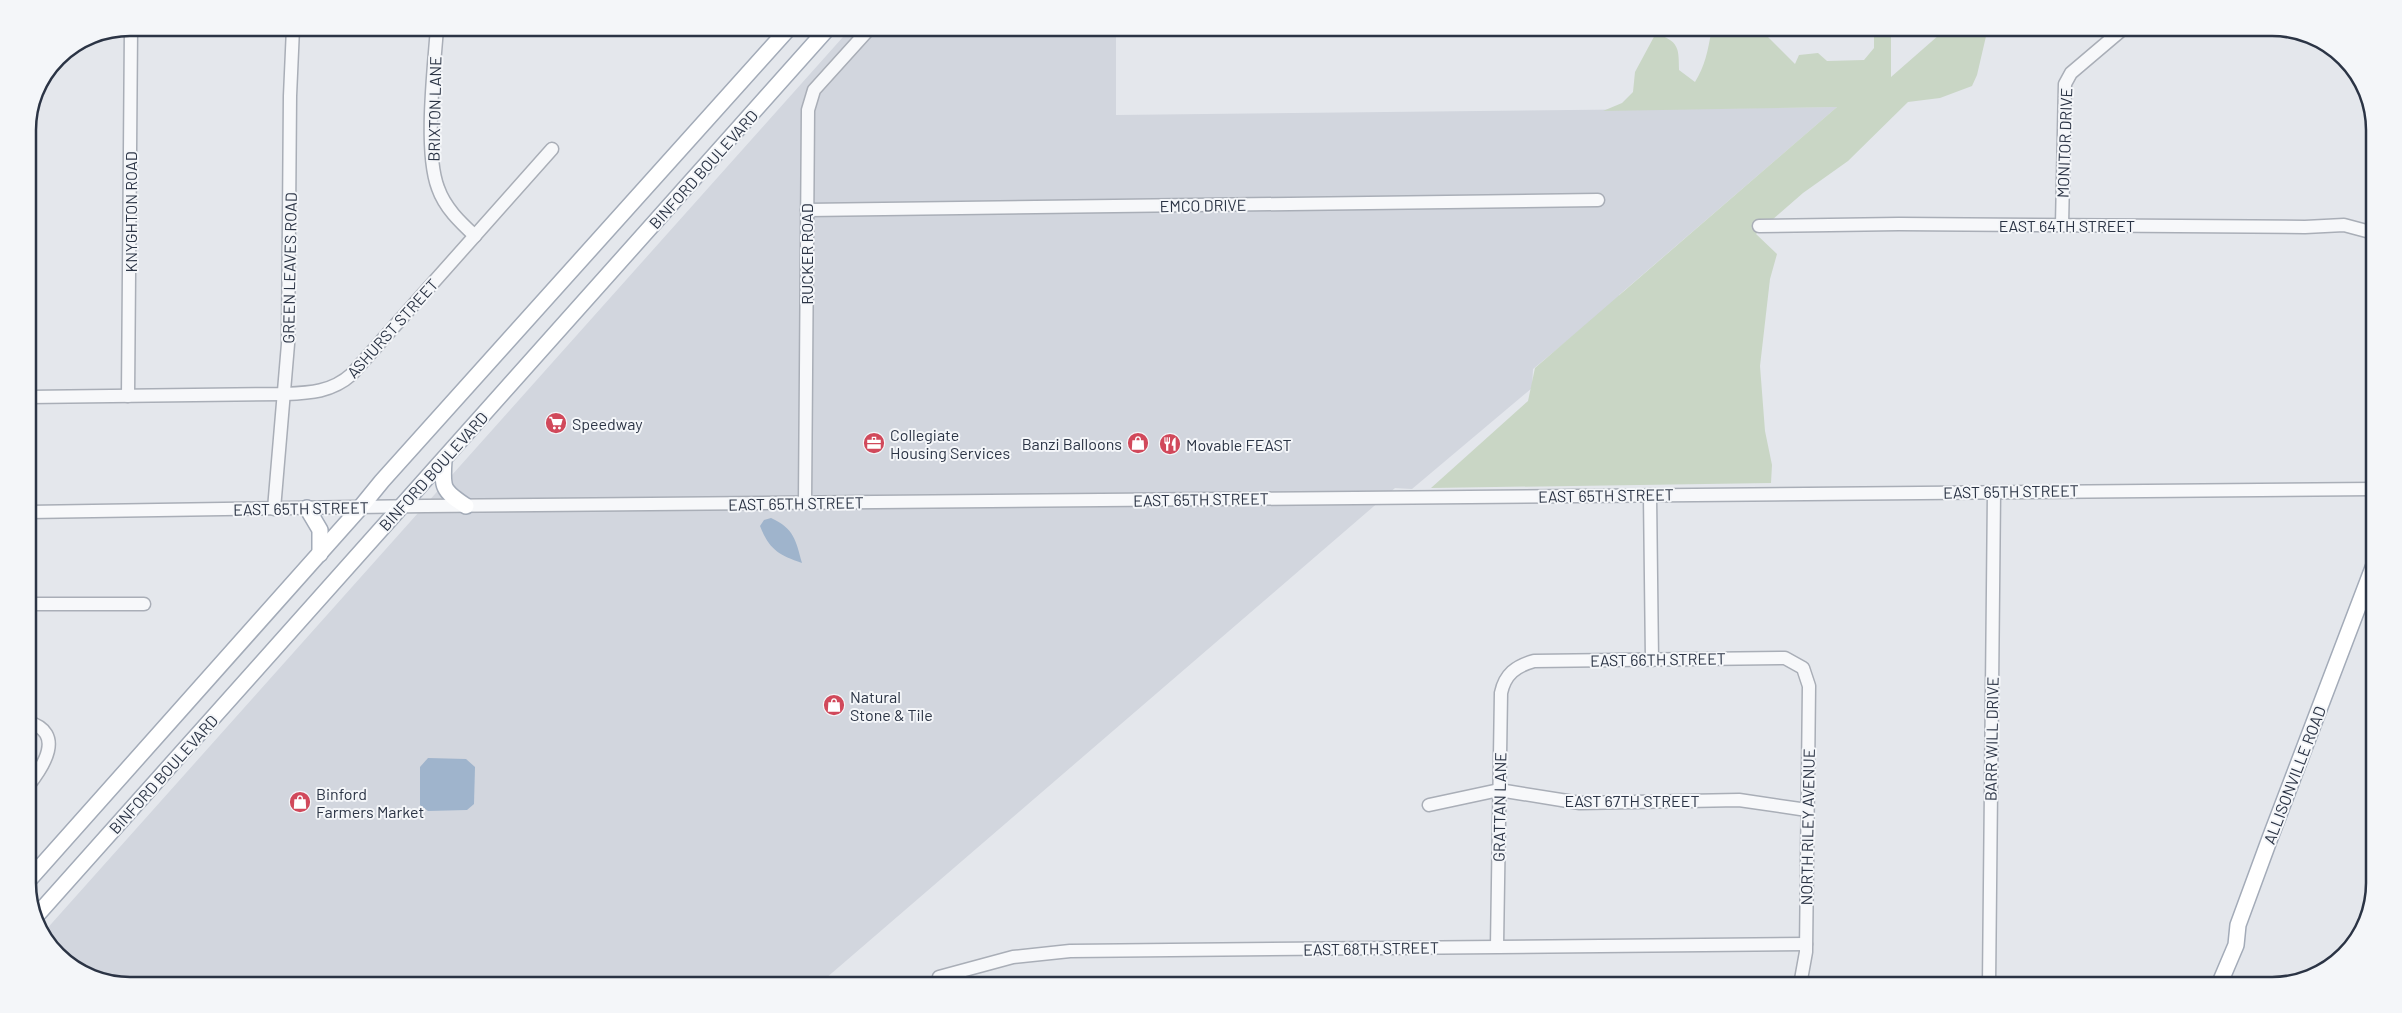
<svg xmlns="http://www.w3.org/2000/svg" width="2402" height="1013" viewBox="0 0 2402 1013" font-family="Barlow,sans-serif">
  <style>
    .built { fill: #d2d6de }
    .green { fill: #c9d6c5 }
    .water { fill: #9fb4cc }
    .lines { fill: none; stroke-linecap: round; stroke-linejoin: round }
    .minor-casing { stroke: #a9aeb7; stroke-width: 15 }
    .major-casing { stroke: #a3abb8; stroke-width: 18 }
    .minor { stroke: #f7f8fa; stroke-width: 12 }
    .major { stroke: #fff; stroke-width: 15 }
    .labels { text-anchor: middle; dominant-baseline: central; stroke-width: 4; stroke-linejoin: round; paint-order: stroke }
    .street-label { font-size: 16px; fill: #2b3445; stroke: #f4f6f9 }
    .poi-label { font-size: 16px; fill: #2b3445; stroke: #f4f6f9; text-anchor: start }
    .rim { fill: none; stroke: #2b3445; stroke-width: 2.5 }
  </style>
  <rect width="100%" height="100%" fill="#e4e7ec"/>
  <path class="built" d="M851,28H1116V115L1837,107L1619,295V298L1533,369L1532,388L1412,489L1395,488L818,985H130L91,978L49,945L44,932Z"/>
  <path class="green" d="M1708,28H1764V33L1795,64L1799,55L1818,53L1827,61L1864,60L1874,48V28H1891V77L1947,28H1992L1987,32L1977,75L1972,86L1940,98L1908,102L1848,161L1803,193L1756,234L1777,254L1770,279L1760,366L1765,431L1772,465L1771,483L1431,488L1528,401L1535,368L1837,107L1603,111L1622,103L1633,92L1635,72L1656,33C1678,42 1679,46 1679,70L1695,82C1705,66 1708,50 1711,33Z"/>
  <g class="water">
    <path d="M771,518C794,528 796,541 802,563C778,555 769,549 760,526L764,520Z"/>
    <path d="M428,758L466,759L475,767L474,804L467,810L428,811L420,805V767Z"/>
  </g>
  <g class="lines">
    <g class="minor-casing">
      <g id="minor">
        <path d="M437,28C434,69 424,151 438,188C445,208 460,222 475,236"/>
        <path d="M807,210L1598,200"/>
        <path d="M2062,225L2065,84L2071,73L2124,28"/>
        <path d="M1759,226L1899,224L2305,227L2344,225L2374,233"/>
        <path d="M128,396L131,28"/>
        <path d="M28,397L285,394C310,393 332,392 352,374L552,149"/>
        <path d="M1650,495L1652,660"/>
        <path d="M805,503L808,110L814,90L870,28"/>
        <path d="M274,509L288,344L290,96L293,28"/>
        <path d="M28,512L425,506L2374,489"/>
        <path d="M28,604H144"/>
        <path d="M28,722C66,733 43,767 28,786"/>
        <path d="M1429,805L1499,790L1580,803L1739,800L1807,810"/>
        <path d="M1497,946L1501,693C1505,674 1516,666 1534,661L1785,658L1803,668L1809,686L1806,952L1800,985"/>
        <path d="M939,977L1013,957L1070,951L1806,944"/>
        <path d="M1989,985L1994,492"/>
      </g>
    </g>
    <g class="major-casing">
      <g id="major">
        <path d="M444,460C442,488 442,490 466,506"/>
        <path d="M307,508L320,530V554"/>
        <path d="M28,881L360,508L382,481L789,28"/>
        <path d="M37,915L828,28"/>
        <path d="M2219,985L2236,945L2238,925L2270,838L2374,565"/>
      </g>
    </g>
    <use href="#minor" class="minor"/>
    <use href="#major" class="major"/>
  </g>
  <defs>
    <g id="supermarket-disc" transform="scale(1.125)"><circle r="9.5" fill="#d1495b" stroke="#f4f6f9"/><path d="M-6-5.5h2.5l.6 2H6L4.5 2H-2.5L-4.4-4H-6ZM-1.5 3.2a1.3 1.3 0 1 0 .1 0ZM3 3.2a1.3 1.3 0 1 0 .1 0Z" fill="#fff"/></g>
    <g id="office-disc" transform="scale(1.125)"><circle r="9.5" fill="#d1495b" stroke="#f4f6f9"/><path d="M-6-3h4V-5.5h4V-3h4V5H-6ZM-1-4.5V-3h2v-1.5ZM-6 0V1H6V0Z" fill="#fff"/></g>
    <g id="shop-disc" transform="scale(1.125)"><circle r="9.5" fill="#d1495b" stroke="#f4f6f9"/><path d="M-5-2.5h2.3a2.7 3.5 0 0 1 5.4 0H5L5.5 6h-11ZM-1.5-2.5h3a1.5 2.3 0 0 0-3 0Z" fill="#fff"/></g>
    <g id="restaurant-disc" transform="scale(1.125)"><circle r="9.5" fill="#d1495b" stroke="#f4f6f9"/><path d="M-5-6h1v4h1v-4h1v4h1v-4h1v5L-1.5 .5V6h-2V.5L-5-1ZM5-6V6H3V1.5H1.5Q1.5-4 5-6Z" fill="#fff"/></g>
  </defs>
  <g fill-rule="evenodd">
    <use href="#supermarket-disc" x="556" y="423"/>
    <use href="#office-disc" x="874" y="443"/>
    <use href="#shop-disc" x="1138" y="443"/>
    <use href="#restaurant-disc" x="1170" y="444"/>
    <use href="#shop-disc" x="834" y="705"/>
    <use href="#shop-disc" x="300" y="802"/>
  </g>
  <g class="labels">
    <g class="street-label">
      <text transform="translate(434 109) rotate(-89)">BRIXTON LANE</text>
      <text transform="translate(2064 143) rotate(-88)">MONITOR DRIVE</text>
      <text transform="translate(703 169) rotate(-48)">BINFORD BOULEVARD</text>
      <text transform="translate(1203 205) rotate(-1)">EMCO DRIVE</text>
      <text transform="translate(130 212) rotate(-90)">KNYGHTON ROAD</text>
      <text x="2067" y="225">EAST 64TH STREET</text>
      <text transform="translate(806 254) rotate(-90)">RUCKER ROAD</text>
      <text transform="translate(289 268) rotate(-89)">GREEN LEAVES ROAD</text>
      <text transform="translate(392 328) rotate(-48)">ASHURST STREET</text>
      <text transform="translate(433 471) rotate(-48)">BINFORD BOULEVARD</text>
      <text transform="translate(2011 491) rotate(-1)">EAST 65TH STREET</text>
      <text transform="translate(1606 495) rotate(-1)">EAST 65TH STREET</text>
      <text transform="translate(1201 499) rotate(-1)">EAST 65TH STREET</text>
      <text transform="translate(796 503) rotate(-1)">EAST 65TH STREET</text>
      <text transform="translate(301 508) rotate(-1)">EAST 65TH STREET</text>
      <text transform="translate(1658 659) rotate(-1)">EAST 66TH STREET</text>
      <text transform="translate(1991 739) rotate(-89)">BARR WILL DRIVE</text>
      <text transform="translate(163 774) rotate(-48)">BINFORD BOULEVARD</text>
      <text transform="translate(2294 775) rotate(-69)">ALLISONVILLE ROAD</text>
      <text x="1632" y="800">EAST 67TH STREET</text>
      <text transform="translate(1499 807) rotate(-89)">GRATTAN LANE</text>
      <text transform="translate(1807 827) rotate(-89)">NORTH RILEY AVENUE</text>
      <text transform="translate(1371 948) rotate(-1)">EAST 68TH STREET</text>
    </g>
    <g class="poi-label">
      <text x="572" y="423">Speedway</text>
      <text x="890" y="434">Collegiate<tspan x="890" dy="18">Housing Services</tspan></text>
      <text x="1122" y="443" text-anchor="end">Banzi Balloons</text>
      <text x="1186" y="444">Movable FEAST</text>
      <text x="850" y="696">Natural<tspan x="850" dy="18">Stone &amp; Tile</tspan></text>
      <text x="316" y="793">Binford<tspan x="316" dy="18">Farmers Market</tspan></text>
    </g>
  </g>
  <path d="M0 0H2402V1013H0ZM130 36H2272A94 94 0 0 1 2366 130V883A94 94 0 0 1 2272 977H130A94 94 0 0 1 36 883V130A94 94 0 0 1 130 36Z" fill="#f4f6f9" fill-rule="evenodd"/>
  <path class="rim" d="M130 36H2272A94 94 0 0 1 2366 130V883A94 94 0 0 1 2272 977H130A94 94 0 0 1 36 883V130A94 94 0 0 1 130 36Z"/>
</svg>
